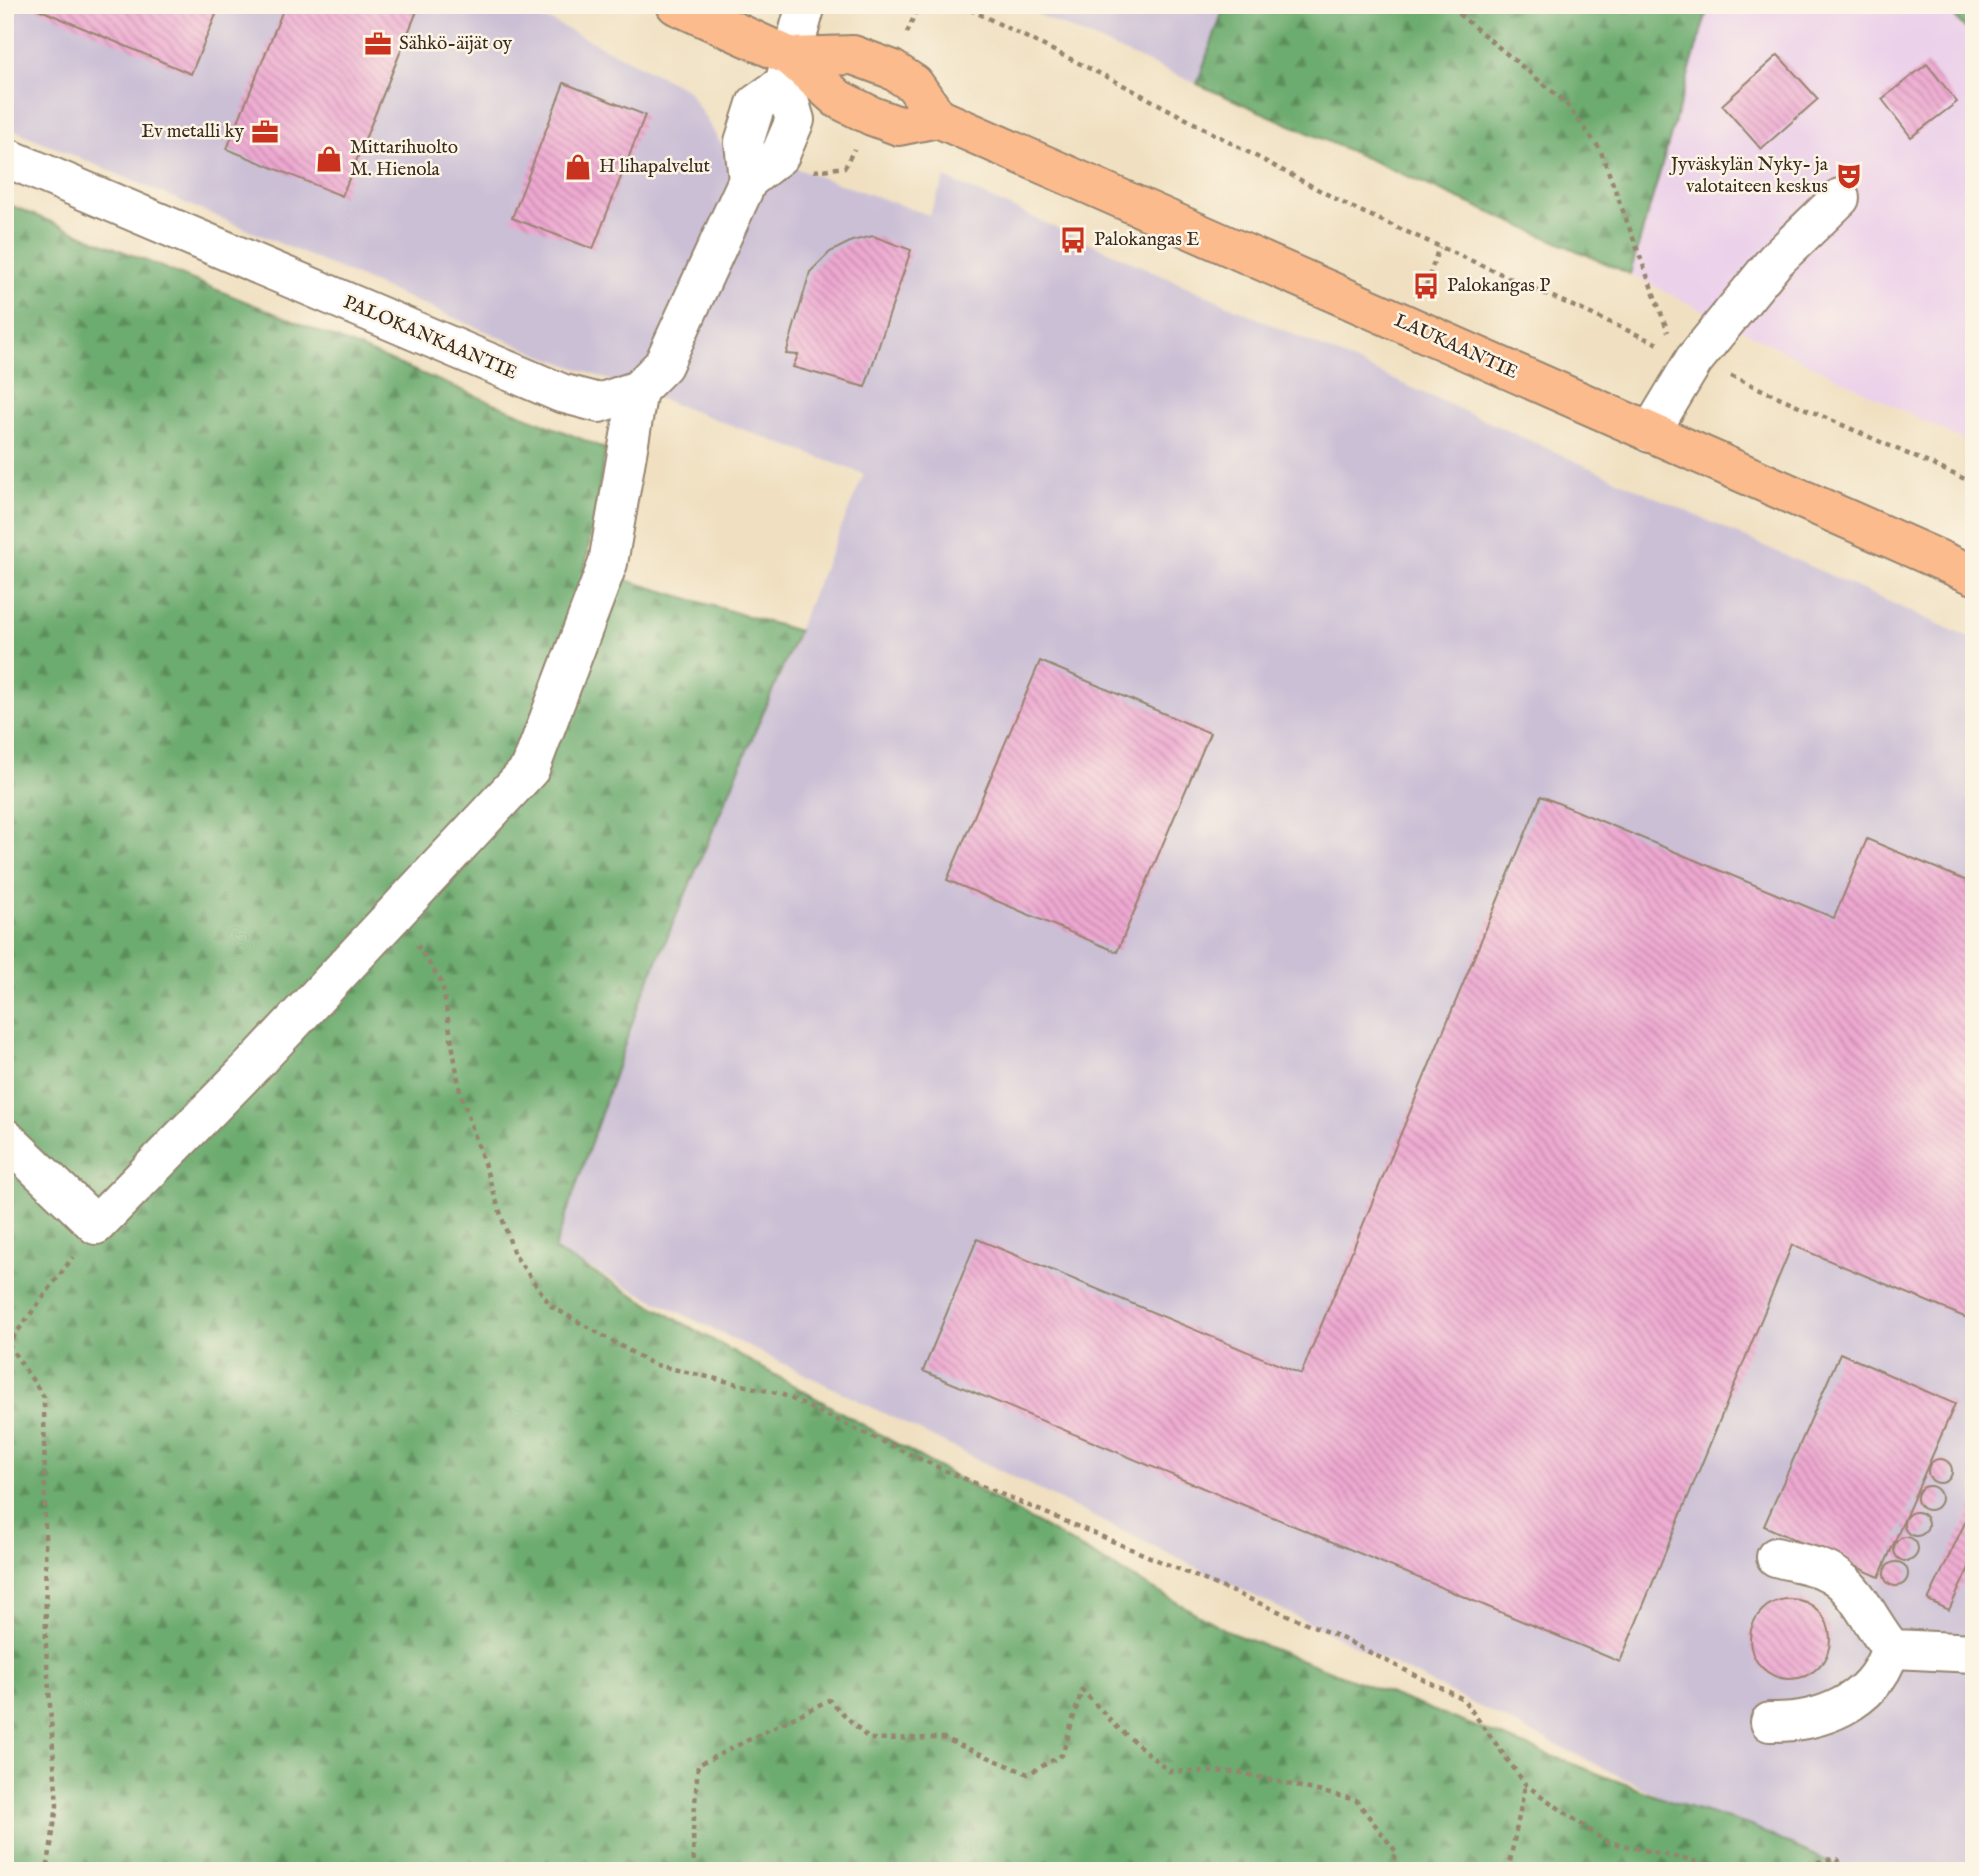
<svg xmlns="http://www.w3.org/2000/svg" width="1979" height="1876" viewBox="0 0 1979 1876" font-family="'IM FELL English',serif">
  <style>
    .built { fill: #ecd1ea }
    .industrial { fill: #cbbfd5 }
    .forest { fill: url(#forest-firs); stroke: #546b46; stroke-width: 2 }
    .building { fill: url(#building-back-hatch) }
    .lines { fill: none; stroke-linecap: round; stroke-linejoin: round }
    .minor-casing { stroke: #968570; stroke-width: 42 }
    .major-casing { stroke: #968570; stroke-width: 42 }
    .path { stroke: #968570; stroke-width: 4.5; stroke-dasharray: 5 5; stroke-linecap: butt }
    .minor { stroke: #fff; stroke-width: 38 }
    .major { stroke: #fbbb8d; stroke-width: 38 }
    .labels { text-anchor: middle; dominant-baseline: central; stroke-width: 5; stroke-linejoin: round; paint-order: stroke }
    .poi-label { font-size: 19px; fill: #3b2a1e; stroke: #fcf5e5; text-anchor: start }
    .street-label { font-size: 19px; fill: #3b2a1e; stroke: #fcf5e5 }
  </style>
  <defs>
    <pattern id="forest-firs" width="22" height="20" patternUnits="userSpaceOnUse" patternTransform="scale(1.75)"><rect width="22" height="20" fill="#6dac6f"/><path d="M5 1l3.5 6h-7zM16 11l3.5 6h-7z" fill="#5b8c5b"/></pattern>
    <pattern id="building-back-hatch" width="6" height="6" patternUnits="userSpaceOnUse" patternTransform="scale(1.75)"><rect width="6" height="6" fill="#eea8d1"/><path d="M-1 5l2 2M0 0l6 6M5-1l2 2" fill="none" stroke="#c289a9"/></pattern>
  </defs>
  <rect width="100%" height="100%" fill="#fcf5e5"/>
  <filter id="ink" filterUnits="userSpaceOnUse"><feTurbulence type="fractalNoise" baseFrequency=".0143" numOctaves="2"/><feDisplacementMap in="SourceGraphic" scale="14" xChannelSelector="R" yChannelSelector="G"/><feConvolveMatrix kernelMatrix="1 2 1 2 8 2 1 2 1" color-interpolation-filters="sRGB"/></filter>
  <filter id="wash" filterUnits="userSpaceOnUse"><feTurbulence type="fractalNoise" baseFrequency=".00686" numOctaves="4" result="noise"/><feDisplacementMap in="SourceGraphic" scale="28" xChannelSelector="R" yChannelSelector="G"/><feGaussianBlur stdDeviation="1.57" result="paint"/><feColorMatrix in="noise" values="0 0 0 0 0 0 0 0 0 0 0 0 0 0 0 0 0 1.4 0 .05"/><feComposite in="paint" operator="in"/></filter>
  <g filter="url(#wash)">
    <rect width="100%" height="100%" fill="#f0e0c1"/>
    <path class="built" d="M1709,5H1943L1974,37V446L1630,274Z"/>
    <g class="industrial">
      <path d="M5,5H519L688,90L720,142L929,215L945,178L1974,640V1871H1848L1748,1825L1672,1802L553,1250L639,1003L864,474L541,355L5,126Z"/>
      <path d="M1016,5H1225L1197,84Z"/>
    </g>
    <g class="forest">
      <path d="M1225,5H1709L1630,274L1197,84Z"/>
      <path d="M1943,5H1974V37Z"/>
      <path d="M5,203L606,449L585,568L798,631L639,1003L554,1250L1231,1633L1672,1802L1748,1825L1848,1871H5Z"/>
    </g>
    <g id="blocks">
      <g class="building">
        <path d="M29,5H220L191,74Z"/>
        <path d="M285,5H402L417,11L342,196L227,149Z"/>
        <path d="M1778,55L1818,99L1761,149L1722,105Z"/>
        <path d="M1927,64L1957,102L1911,137L1882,99Z"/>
        <path d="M564,83L645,115L593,249L512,218Z"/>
        <path d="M873,236L911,250L865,387L793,367L798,355L786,354L810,272L830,252L852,241Z"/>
        <path d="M1040,661L1210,733L1117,952L947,880Z"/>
        <path d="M1541,796L1834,918L1867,839L1974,884V1321L1792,1245L1620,1662L923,1371L977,1239L1301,1374Z"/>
        <path d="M1840,1353L1955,1404L1879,1577L1764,1526Z"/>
        <circle cx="1940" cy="1471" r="12"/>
        <circle cx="1929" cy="1498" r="12"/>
        <path d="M1974,1504V1557L1949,1610L1928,1600Z"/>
        <circle cx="1916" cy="1524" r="12"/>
        <circle cx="1906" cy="1549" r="12"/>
        <circle cx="1896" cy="1574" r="12"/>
        <circle cx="1790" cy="1639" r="40"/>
      </g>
    </g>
  </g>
  <g filter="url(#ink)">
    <use href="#blocks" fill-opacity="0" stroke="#968570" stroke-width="2"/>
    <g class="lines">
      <g class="minor-casing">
        <g id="minor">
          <path d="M5,157L561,393L599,403L638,390L663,365L748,180L780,155L795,120L784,84L806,5"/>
          <path d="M748,180L744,142L756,104L784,84"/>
          <path d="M1650,433L1694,360L1775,261L1840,198"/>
          <path d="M5,1138L96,1225L254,1064L530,769L608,563L638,390"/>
          <path d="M1776,1557C1796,1563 1821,1565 1838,1578C1859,1594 1872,1624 1888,1644L1895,1649L1974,1653"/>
          <path d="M1770,1722C1820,1723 1872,1703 1889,1653L1895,1649"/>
        </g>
      </g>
      <g class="major-casing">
        <g id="major">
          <path d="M676,5L791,57L838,99L872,116L899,126L938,118"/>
          <path d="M791,57L853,55L891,69L914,84L938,118L1974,575"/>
        </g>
      </g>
      <g class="path">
        <path d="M961,5L1121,84L1349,206L1658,344"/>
        <path d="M1454,5L1461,16L1564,101L1600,149L1668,332"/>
        <path d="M907,33L919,5"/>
        <path d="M814,171L845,167L854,149"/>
        <path d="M1426,286L1439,247"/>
        <path d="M1731,376L1974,483"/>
        <path d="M417,945L442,983L460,1091L514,1254L551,1306L652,1364L781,1394L944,1470L1337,1636L1463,1699L1526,1785L1605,1841L1736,1871"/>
        <path d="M5,1344H8L73,1257"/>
        <path d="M8,1344L44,1397L46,1648L57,1806L47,1871"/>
        <path d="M694,1871L693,1831L698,1765L829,1700L869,1739L943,1738L1028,1774L1062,1755L1082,1690L1118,1728L1169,1771L1237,1772L1356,1800L1397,1853L1387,1871"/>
        <path d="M1508,1871L1525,1786"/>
        <path d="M1778,1871L1836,1858L1849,1871"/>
      </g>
      <use href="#minor" class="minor"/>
      <use href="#major" class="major"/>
    </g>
  </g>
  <defs>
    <g id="office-bare" transform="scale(2.1)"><path d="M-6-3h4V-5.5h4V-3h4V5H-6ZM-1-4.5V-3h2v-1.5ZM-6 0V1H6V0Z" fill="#c8321e" stroke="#fcf5e5" stroke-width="2.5" paint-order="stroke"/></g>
    <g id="shop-bare" transform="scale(2.1)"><path d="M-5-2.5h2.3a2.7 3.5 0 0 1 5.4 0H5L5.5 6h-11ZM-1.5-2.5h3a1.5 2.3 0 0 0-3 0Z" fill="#c8321e" stroke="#fcf5e5" stroke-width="2.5" paint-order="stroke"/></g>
    <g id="theatre-bare" transform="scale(2.1)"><path d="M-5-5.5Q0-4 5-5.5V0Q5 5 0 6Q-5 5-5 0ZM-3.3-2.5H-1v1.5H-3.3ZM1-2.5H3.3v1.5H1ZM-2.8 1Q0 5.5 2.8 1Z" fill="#c8321e" stroke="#fcf5e5" stroke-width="2.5" paint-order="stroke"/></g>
    <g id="bus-bare" transform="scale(2.1)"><path d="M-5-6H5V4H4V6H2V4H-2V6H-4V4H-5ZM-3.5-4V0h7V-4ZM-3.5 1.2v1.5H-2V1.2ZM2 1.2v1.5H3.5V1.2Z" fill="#c8321e" stroke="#fcf5e5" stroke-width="2.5" paint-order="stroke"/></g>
  </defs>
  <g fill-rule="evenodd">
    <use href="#office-bare" x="378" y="44"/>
    <use href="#office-bare" x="265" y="132"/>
    <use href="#shop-bare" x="329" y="159"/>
    <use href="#shop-bare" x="578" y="167"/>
    <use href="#theatre-bare" x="1849" y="176"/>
    <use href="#bus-bare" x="1073" y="240"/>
    <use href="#bus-bare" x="1426" y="286"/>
  </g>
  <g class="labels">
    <g class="poi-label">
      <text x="399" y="44">Sähkö-äijät oy</text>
      <text x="244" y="132" text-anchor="end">Ev metalli ky</text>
      <text x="350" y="148">Mittarihuolto<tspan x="350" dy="22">M. Hienola</tspan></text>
      <text x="1828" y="165" text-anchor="end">Jyväskylän Nyky- ja<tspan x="1828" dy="22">valotaiteen keskus</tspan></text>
      <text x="599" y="167">H lihapalvelut</text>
      <text x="1094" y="240">Palokangas E</text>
      <text x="1447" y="286">Palokangas P</text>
    </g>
    <g class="street-label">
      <text transform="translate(430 338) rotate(23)">PALOKANKAANTIE</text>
      <text transform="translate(1456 347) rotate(24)">LAUKAANTIE</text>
    </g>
  </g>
  <rect width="1979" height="1876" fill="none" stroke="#fcf5e5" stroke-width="28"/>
</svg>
